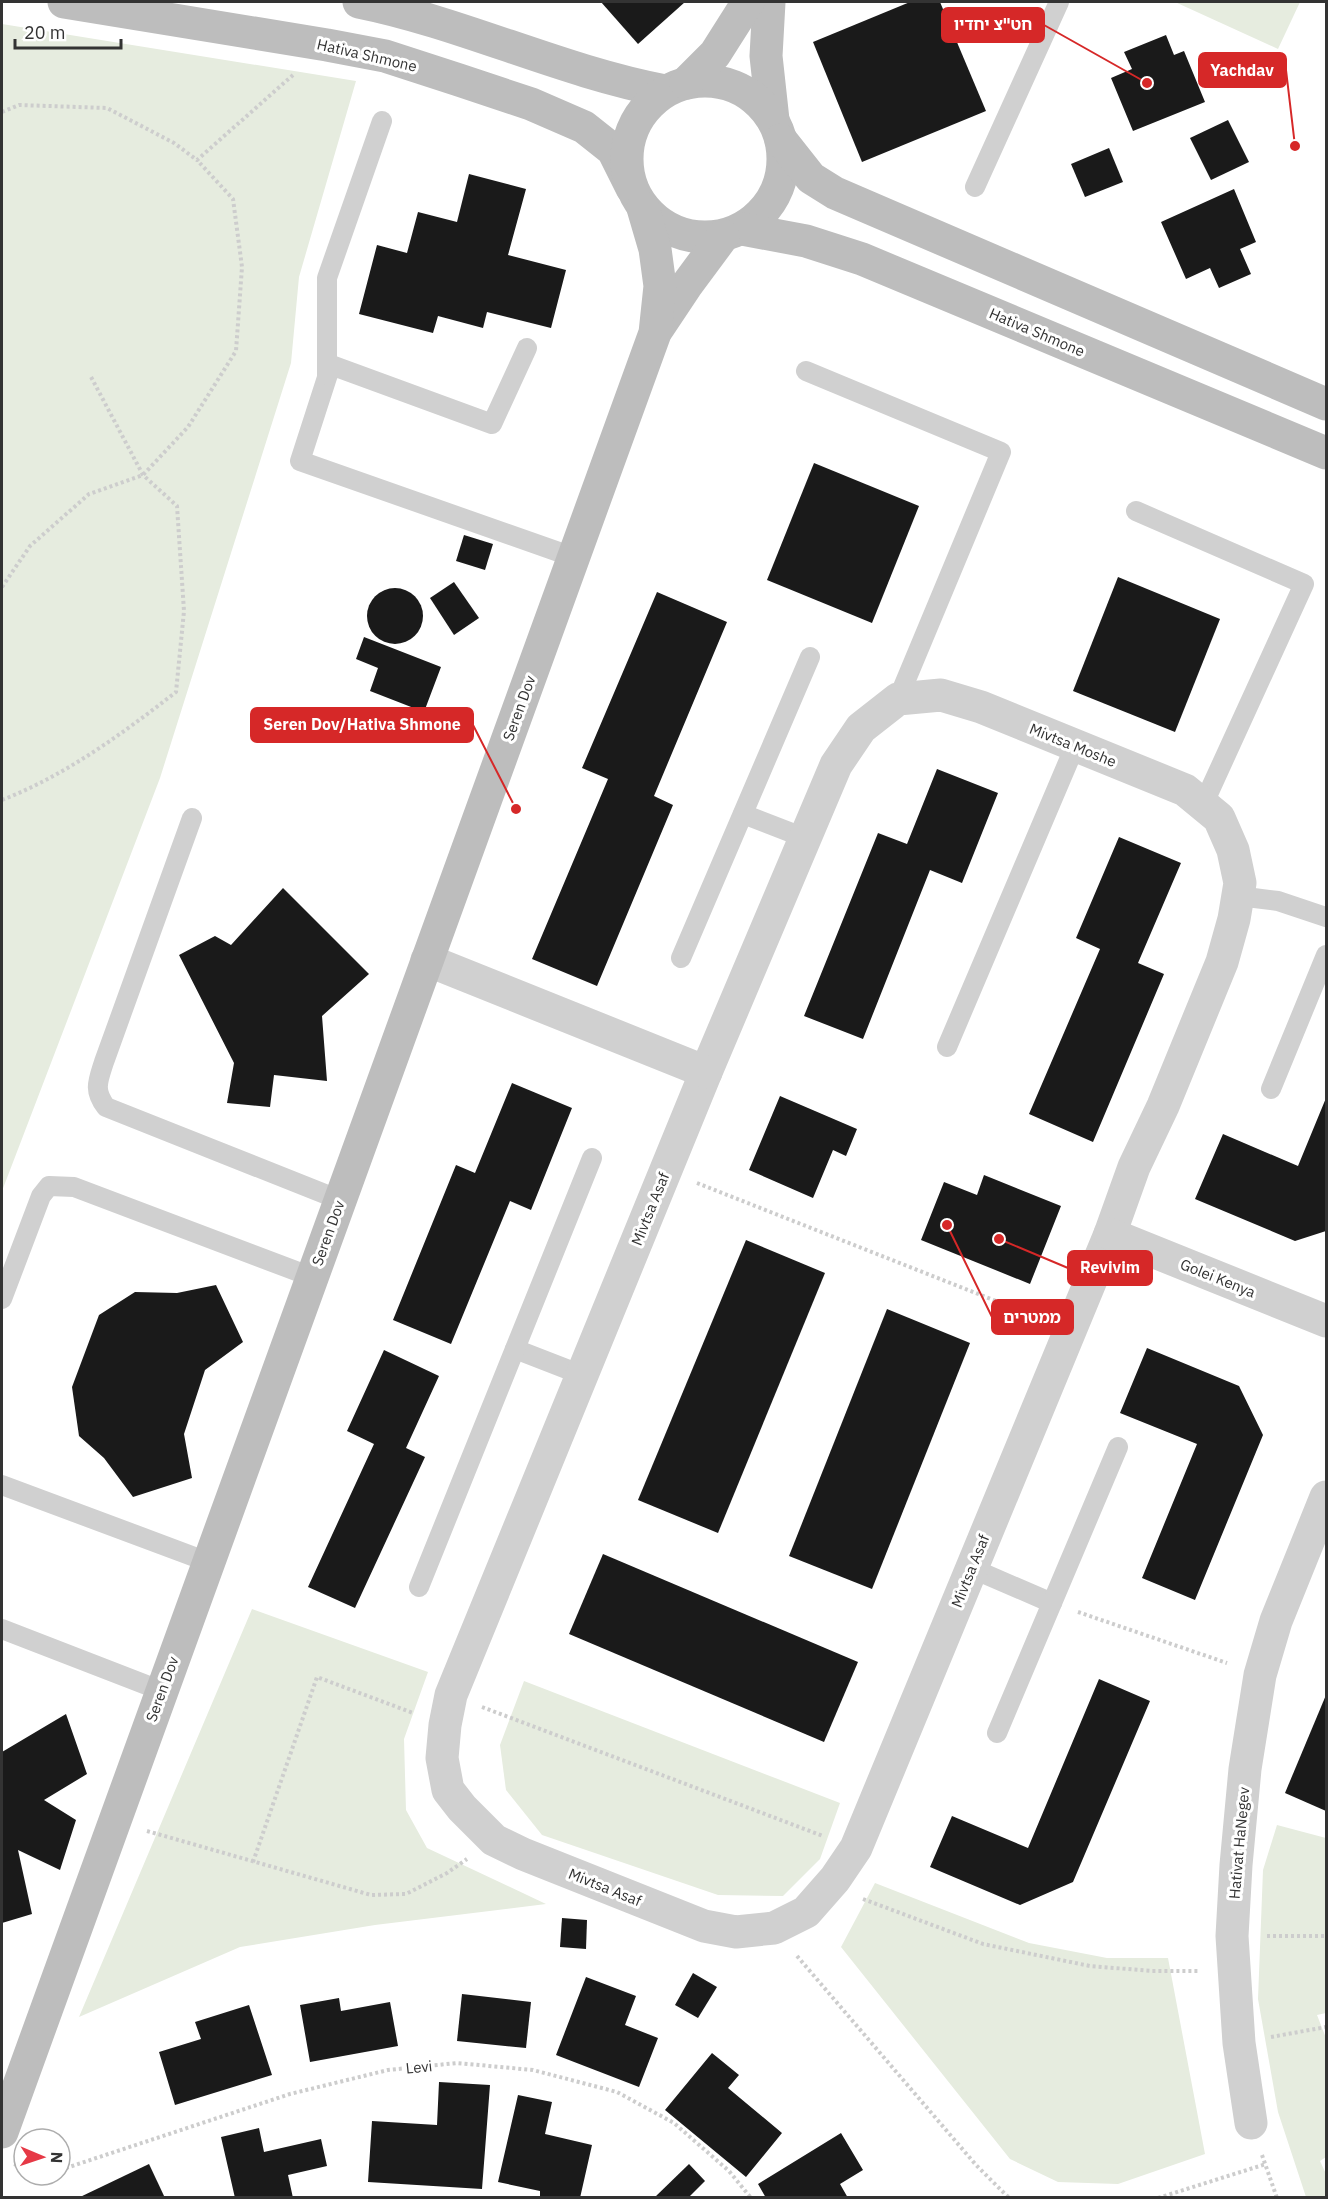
<svg xmlns="http://www.w3.org/2000/svg" width="1328" height="2199" viewBox="0 0 1328 2199" font-family="'IBM Plex Sans','Noto Sans Hebrew',sans-serif">
  <style>
    .green { fill: #e6ecdf }
    .building { fill: #1a1a1a }
    .lines { fill: none; stroke-linecap: round; stroke-linejoin: round }
    .path { stroke: #cdcdcd; stroke-width: 4; stroke-dasharray: 3 3; stroke-linecap: butt }
    .lane { stroke: #d0d0d0; stroke-width: 20 }
    .street { stroke: #d0d0d0; stroke-width: 33 }
    .secondary { stroke: #bdbdbd; stroke-width: 33 }
    .labels { text-anchor: middle; dominant-baseline: central; stroke-width: 6; stroke-linejoin: round; paint-order: stroke }
    .street-label { font-size: 15px; fill: #333; stroke: #fff }
    .leader { fill: none; stroke: #d62828; stroke-width: 2 }
    .callout-dot { fill: #d62828; stroke: #fff; stroke-width: 2 }
    .callout { fill: #d62828; stroke: #d62828; stroke-width: 2 }
    .callout-label { font-size: 16px; text-anchor: middle; font-weight: bold; fill: #fff }
  </style>
  <rect width="100%" height="100%" fill="#fff"/>
  <g class="green">
    <path d="M1175,2H1300L1278,49Z"/>
    <path d="M2,24L356,81L299,277L291,363L160,778L2,1191Z"/>
    <path d="M252,1609L428,1672L404,1739L406,1810L427,1848L546,1904L375,1925L240,1947L79,2017Z"/>
    <path d="M524,1681L840,1803L820,1859L783,1896L718,1895L542,1835L506,1790L500,1745Z"/>
    <path d="M1277,1825L1326,1838V2013L1317,2015L1326,2038V2157L1320,2161L1326,2174V2197H1306L1278,2112L1258,1999L1263,1870Z"/>
    <path d="M875,1883L1029,1943L1107,1958H1168L1205,2154L1118,2184L1058,2182L1010,2159L841,1947Z"/>
  </g>
  <g class="building">
    <path d="M601,2H685L638,44Z"/>
    <path d="M910,2H940L986,111L862,162L813,42Z"/>
    <path d="M1166,35L1174,55L1184,51L1205,102L1133,131L1111,78L1132,69L1124,52Z"/>
    <path d="M1228,120L1249,162L1211,180L1190,138Z"/>
    <path d="M1109,148L1123,182L1085,197L1071,164Z"/>
    <path d="M469,174L526,189L508,255L566,270L551,328L487,312L483,328L438,316L433,333L359,314L377,245L407,253L418,212L457,222Z"/>
    <path d="M1234,189L1256,242L1240,249L1251,274L1219,288L1210,268L1186,279L1161,222Z"/>
    <path d="M814,463L919,506L872,623L767,580Z"/>
    <path d="M464,535L493,544L485,570L456,561Z"/>
    <path d="M1118,577L1220,619L1175,732L1073,691Z"/>
    <path d="M454,582L479,618L454,635L430,598Z"/>
    <circle cx="395" cy="616" r="28"/>
    <path d="M657,592L727,622L654,796L673,805L597,986L532,959L608,779L582,768Z"/>
    <path d="M364,637L441,667L424,712L370,691L378,668L356,659Z"/>
    <path d="M937,769L998,793L962,883L930,870L863,1039L804,1016L878,833L907,844Z"/>
    <path d="M1119,837L1181,863L1138,963L1164,974L1093,1142L1029,1114L1100,949L1076,938Z"/>
    <path d="M283,888L369,974L322,1016L327,1081L274,1075L270,1107L227,1103L234,1063L179,955L215,936L231,945Z"/>
    <path d="M512,1083L572,1108L531,1210L510,1201L451,1344L393,1320L456,1165L475,1173Z"/>
    <path d="M780,1096L857,1129L846,1156L833,1150L813,1198L749,1170Z"/>
    <path d="M1326,1098V1231L1295,1241L1195,1199L1223,1134L1298,1166Z"/>
    <path d="M984,1175L1061,1206L1030,1284L921,1240L944,1182L977,1195Z"/>
    <path d="M746,1240L825,1273L718,1533L638,1500Z"/>
    <path d="M216,1285L243,1342L205,1370L184,1434L192,1478L133,1497L104,1458L79,1436L72,1387L99,1315L135,1292L177,1293Z"/>
    <path d="M887,1309L970,1343L872,1589L789,1556Z"/>
    <path d="M1147,1348L1239,1386L1263,1435L1195,1600L1142,1578L1197,1444L1120,1413Z"/>
    <path d="M384,1350L439,1376L406,1448L425,1457L355,1608L308,1587L374,1444L347,1431Z"/>
    <path d="M603,1554L858,1662L824,1742L569,1634Z"/>
    <path d="M1099,1679L1150,1701L1073,1882L1020,1905L930,1867L952,1816L1028,1848Z"/>
    <path d="M1326,1695V1811L1285,1793Z"/>
    <path d="M66,1714L87,1774L44,1800L76,1820L60,1870L18,1850L32,1914L2,1923V1752Z"/>
    <path d="M562,1918L587,1920L586,1949L560,1947Z"/>
    <path d="M693,1973L717,1987L698,2018L675,2005Z"/>
    <path d="M586,1977L636,1996L625,2025L658,2038L639,2087L556,2055Z"/>
    <path d="M462,1994L531,2002L526,2048L457,2041Z"/>
    <path d="M339,1998L341,2011L390,2002L398,2046L310,2062L300,2005Z"/>
    <path d="M249,2005L272,2075L175,2105L159,2052L201,2039L195,2022Z"/>
    <path d="M712,2053L739,2075L728,2088L782,2133L746,2177L665,2110Z"/>
    <path d="M439,2082L490,2085L482,2189L368,2182L372,2121L437,2125Z"/>
    <path d="M518,2095L552,2102L545,2134L592,2145L580,2198H547L540,2196V2191L498,2182Z"/>
    <path d="M259,2128L264,2152L321,2139L327,2166L288,2175L293,2198H235L221,2137Z"/>
    <path d="M841,2133L863,2170L840,2184L848,2198H766L758,2184Z"/>
    <path d="M149,2164L165,2198H78Z"/>
    <path d="M689,2164L705,2181L688,2198H654Z"/>
  </g>
  <g class="lines">
    <g class="path">
      <path d="M2,112L19,105L107,108L174,143L197,160L293,75"/>
      <path d="M2,587L30,546L89,494L143,475L188,427L236,351L242,267L233,199L197,160"/>
      <path d="M2,800C66,775 122,734 176,692L184,611L177,506L143,475L90,375"/>
      <path d="M697,1183L1039,1318"/>
      <path d="M1078,1612L1227,1663"/>
      <path d="M482,1707L823,1836"/>
      <path d="M147,1831L371,1895L406,1894L447,1873L467,1859"/>
      <path d="M253,1862L317,1677L413,1713"/>
      <path d="M863,1899L983,1944L1090,1966L1152,1971H1199"/>
      <path d="M1267,1936H1326"/>
      <path d="M797,1956L976,2165L1007,2196L1011,2198"/>
      <path d="M1271,2037L1326,2027"/>
      <path d="M1262,2155L1277,2198"/>
      <path d="M14,2164L24,2167"/>
      <path d="M60,2170L290,2094L388,2070L457,2063L533,2070L617,2092L674,2123L729,2171L751,2198"/>
      <path d="M1158,2198L1266,2164"/>
    </g>
    <g class="lane">
      <path d="M975,187L1059,2"/>
      <path d="M527,348L492,424L331,365L300,461L573,557"/>
      <path d="M806,371L1001,452L898,699"/>
      <path d="M327,375V278L382,121"/>
      <path d="M1136,511L1304,584L1203,805"/>
      <path d="M743,814L805,838"/>
      <path d="M192,818L104,1062C98,1081 93,1090 106,1107L340,1200"/>
      <path d="M1238,896L1278,901L1326,917"/>
      <path d="M681,958L810,657"/>
      <path d="M947,1047L1075,746"/>
      <path d="M1271,1089L1326,955"/>
      <path d="M2,1299L41,1196L49,1186L74,1187L312,1277"/>
      <path d="M515,1349L582,1375"/>
      <path d="M2,1485L208,1562"/>
      <path d="M971,1568L1052,1603"/>
      <path d="M419,1587L592,1158"/>
      <path d="M2,1629L162,1691"/>
      <path d="M997,1733L1118,1447"/>
    </g>
    <g class="street">
      <path d="M941,695L981,707L1185,790L1219,818L1233,850L1240,883L1234,919L1222,962L1163,1106L1134,1167L1110,1234L856,1848L835,1879L806,1912L774,1928L736,1932L704,1926L523,1854L494,1840L462,1808L448,1790L442,1758L445,1725L451,1695L706,1072L836,765L861,728L898,699Z"/>
      <path d="M427,960L706,1072"/>
      <path d="M1110,1234L1326,1321"/>
      <path d="M1251,2123L1239,2043L1232,1936L1236,1865L1245,1769L1260,1675L1276,1621L1326,1497"/>
    </g>
    <g class="secondary">
      <path d="M64,2L327,45L385,56L459,80L531,104L584,127L613,150L632,188"/>
      <path d="M359,2C463,23 560,71 665,91"/>
      <path d="M769,2L766,56L773,120"/>
      <circle cx="705" cy="159" r="78"/>
      <path d="M686,83L715,54L748,2"/>
      <path d="M781,140L811,178L835,193L1326,404"/>
      <path d="M742,229L806,241L862,259L1326,453"/>
      <path d="M658,328L686,286L723,236"/>
      <path d="M2,2132L655,333L660,286L655,249L643,208"/>
    </g>
  </g>
  <g class="labels">
    <g class="street-label">
      <text transform="translate(367 55) rotate(13)">Hativa Shmone</text>
      <text transform="translate(1037 332) rotate(23)">Hativa Shmone</text>
      <text transform="translate(519 708) rotate(-70)">Seren Dov</text>
      <text transform="translate(1073 745) rotate(22)">Mivtsa Moshe</text>
      <text transform="translate(650 1209) rotate(-68)">Mivtsa Asaf</text>
      <text transform="translate(328 1233) rotate(-70)">Seren Dov</text>
      <text transform="translate(1218 1278) rotate(22)">Golei Kenya</text>
      <text transform="translate(970 1571) rotate(-68)">Mivtsa Asaf</text>
      <text transform="translate(162 1689) rotate(-70)">Seren Dov</text>
      <text transform="translate(1239 1843) rotate(-85)">Hativat HaNegev</text>
      <text transform="translate(605 1887) rotate(22)">Mivtsa Asaf</text>
      <text transform="translate(419 2067) rotate(-6)">Levi</text>
    </g>
  </g>
  <path class="leader" d="M1147 83L1044 25M1295 146L1286 70M516 809L473 725M999 1239L1068 1268M947 1225L992 1317"/>
  <g class="callout-dot">
    <circle cx="1147" cy="83" r="6"/>
    <circle cx="1295" cy="146" r="6"/>
    <circle cx="516" cy="809" r="6"/>
    <circle cx="999" cy="1239" r="6"/>
    <circle cx="947" cy="1225" r="6"/>
  </g>
  <g class="callout">
    <rect x="942" y="8" width="102" height="34" rx="6"/>
    <rect x="1199" y="53" width="87" height="34" rx="6"/>
    <rect x="251" y="708" width="222" height="34" rx="6"/>
    <rect x="1068" y="1251" width="84" height="34" rx="6"/>
    <rect x="992" y="1300" width="81" height="34" rx="6"/>
  </g>
  <g class="callout-label">
    <text x="993" y="30">חט"צ יחדיו</text>
    <text x="1242" y="76">Yachdav</text>
    <text x="362" y="730">Seren Dov/Hativa Shmone</text>
    <text x="1110" y="1273">Revivim</text>
    <text x="1032" y="1323">ממטרים</text>
  </g>
  <rect width="1328" height="2199" fill="none" stroke="#333333" stroke-width="6"/>
  <g transform="translate(42 2157) rotate(92)"><circle r="28" fill="#ffffff" stroke="#adadad" stroke-width="1.5"/>
  <path d="M0-4.5L10 22L0 15L-10 22Z" fill="#e63946"/>
  <text y="-9" font-size="16" font-weight="bold" text-anchor="middle" fill="#333333">N</text>
  </g>
  <path d="M15 39v9h106v-9" fill="none" stroke="#333333" stroke-width="3"/>
  <text x="24" y="39" font-size="18" fill="#333333" stroke="#ffffff" stroke-width="4.5" paint-order="stroke">20 m</text>
</svg>
